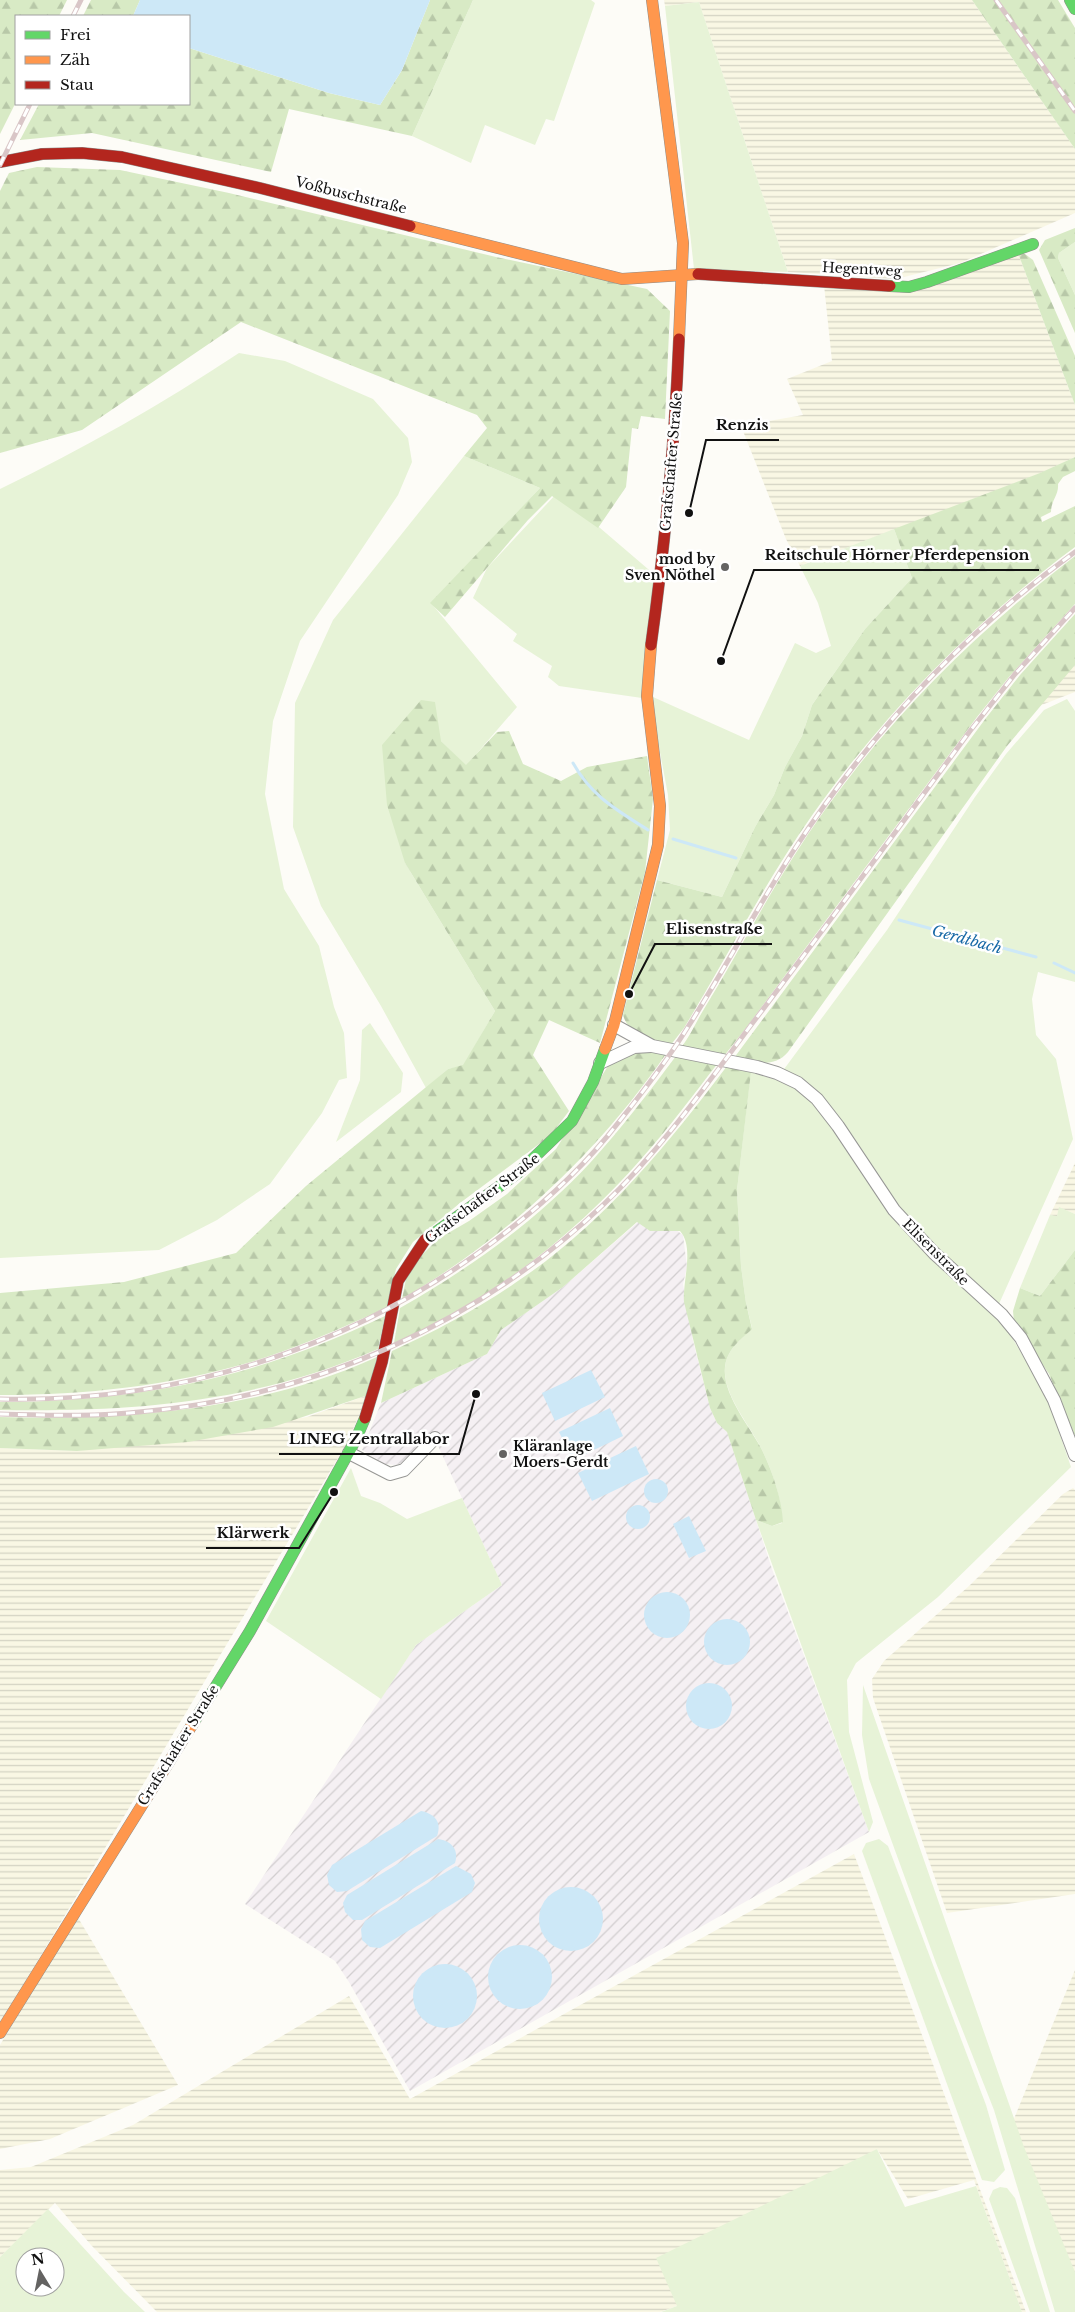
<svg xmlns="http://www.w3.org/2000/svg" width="1075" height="2312" viewBox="0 0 1075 2312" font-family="'Libre Baskerville',serif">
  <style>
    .industrial { fill: url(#industrial-furrows) }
    .farmland { fill: url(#farmland-rules) }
    .grass { fill: #e7f3d7; fill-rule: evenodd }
    .forest { fill: url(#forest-firs) }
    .water { fill: #cde8f7 }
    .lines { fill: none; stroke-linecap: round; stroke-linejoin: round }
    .stream { stroke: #cde8f7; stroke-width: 3 }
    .street-casing { stroke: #979795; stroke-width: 14 }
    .fast-casing { stroke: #8e8d8b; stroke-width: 12 }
    .slow-casing { stroke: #8e8d8b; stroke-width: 12 }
    .jam-casing { stroke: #8e8d8b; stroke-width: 12 }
    .street { stroke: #fffffe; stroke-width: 12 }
    .fast { stroke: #63d668; stroke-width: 11 }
    .slow { stroke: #ff974d; stroke-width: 11 }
    .jam { stroke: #b3261e; stroke-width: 11 }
    .rail-casing { stroke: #d9c6c7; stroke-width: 5 }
    .rail { stroke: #fff; stroke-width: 3; stroke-dasharray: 9; stroke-linecap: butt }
    .poi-dot { fill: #646362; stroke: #fff; stroke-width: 2 }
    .labels { text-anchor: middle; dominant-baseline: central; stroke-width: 5; stroke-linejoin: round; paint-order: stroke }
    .street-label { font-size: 14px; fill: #111; stroke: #fff }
    .poi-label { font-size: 14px; font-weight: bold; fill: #111; stroke: #fff; text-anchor: end }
    .water-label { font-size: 15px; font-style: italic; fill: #1768a6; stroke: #fff }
    .leader { fill: none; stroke: #111; stroke-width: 2 }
    .callout-dot { fill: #111; stroke: #fff; stroke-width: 2 }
    .callout-label { font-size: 15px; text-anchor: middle; font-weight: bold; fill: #111; stroke: #fff; stroke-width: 5; stroke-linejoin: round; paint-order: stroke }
  </style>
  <defs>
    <pattern id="industrial-furrows" width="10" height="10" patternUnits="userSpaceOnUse" patternTransform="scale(1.25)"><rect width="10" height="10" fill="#f5f0f3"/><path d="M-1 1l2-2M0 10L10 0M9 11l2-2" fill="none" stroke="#d1cdcf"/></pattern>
    <pattern id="farmland-rules" width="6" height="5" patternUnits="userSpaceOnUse" patternTransform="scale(1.25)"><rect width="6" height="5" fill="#f9f7e4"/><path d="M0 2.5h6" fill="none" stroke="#d4d3c3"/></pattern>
    <pattern id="forest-firs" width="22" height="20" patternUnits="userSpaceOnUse" patternTransform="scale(1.25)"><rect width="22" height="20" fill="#d8eac5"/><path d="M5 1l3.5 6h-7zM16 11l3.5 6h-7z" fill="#b8c8a8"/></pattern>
  </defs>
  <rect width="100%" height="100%" fill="#fdfcf7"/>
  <path class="industrial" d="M638,1222L644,1227L658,1231L676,1230L683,1235L687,1267L683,1284L693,1341L710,1408L717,1423L727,1432L772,1569L869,1832L410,2091L349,1982L335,1961L245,1904L416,1645L502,1585L433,1435L405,1462L395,1465L385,1464L362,1450L381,1403L487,1354L501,1330L563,1287Z"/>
  <g class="farmland">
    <path d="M664,0H972L1075,149V213L960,263L896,279L788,272L699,2L665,6Z"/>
    <path d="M1018,253L1075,405V457L1041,473L800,566L786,539L741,426L803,415L787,379L832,361L824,285L880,291Z"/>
    <path d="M1075,665V692L1039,706L1060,679Z"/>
    <path d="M1075,1163V1214L1060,1208L1057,1217L1050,1215Z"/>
    <path d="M368,1395L347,1443L0,2024V1448L77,1451L307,1417Z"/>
    <path d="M1073,1488L1075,1490V1894L947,1913L873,1698L872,1679L884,1661L969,1586L1063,1494Z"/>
    <path d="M854,1854L1026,2312H1022L974,2180L908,2199L877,2149L677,2306L660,2312H157L91,2245L55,2203L0,2257V2170L31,2167L133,2125L349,1996L410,2099Z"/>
    <path d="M77,1916L178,2085L50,2139L0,2149V2045Z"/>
    <path d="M1075,1970V2280L1011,2126Z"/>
  </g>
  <g class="grass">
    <path d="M473,0H591L595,3L554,121L546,119L535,145L485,125L471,163L412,136Z"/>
    <path d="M699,2L788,272L694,269L665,6Z"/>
    <path d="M1075,242V295L1058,258L1059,253Z"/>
    <path d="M239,353L285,361L373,399L408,438L412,462L398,495L300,641L273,721L265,794L284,889L319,946L334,1007L344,1033L347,1078L339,1080L322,1113L270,1184L217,1220L159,1250L0,1258V489C83,449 162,404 239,353Z"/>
    <path d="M464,456L540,488L431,603L517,707L466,766L441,741L405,863L495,1011L463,1066L448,1069L426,1088L381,1006L321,906L293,827L295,703L333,620Z"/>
    <path d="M558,492L655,575L642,698L559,686L548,677L552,666L513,641L517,634L473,598L487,568Z"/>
    <path d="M894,529L912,578L865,629L812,705L802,736L785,767L774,795L755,827L722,897L657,880L670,830L668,795L656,731L653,697L749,740L795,643L816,653L831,646L818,603L800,566Z"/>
    <path d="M1067,699L1075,711V982L1038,972L1032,999L1036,1035L1056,1059L1073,1139L994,1315L1004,1324L1047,1397L1071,1467L938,1597L856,1663L847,1680L849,1732L873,1822L869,1832L756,1520L772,1526L782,1523C782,1500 773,1473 763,1452C752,1426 712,1385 729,1354C733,1345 745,1336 752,1328L746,1303L741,1266L737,1190L750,1078L751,1072L776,1080L887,930L975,797L1006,754L1044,710Z"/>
    <path d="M370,1023L403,1073L401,1092L336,1142L360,1080L362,1030Z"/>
    <path d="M1059,1207L1075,1214V1250L1040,1296L1020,1288L1050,1215L1057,1216Z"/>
    <path d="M351,1468L361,1496L380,1503L407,1519L462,1498L502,1585L416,1645L381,1699L266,1621Z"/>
    <path d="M863,1685L1024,2147L1075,2272V2312H1055L994,2110L936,1963L869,1779L862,1735Z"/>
    <path d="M879,1839L888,1846L986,2105L1005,2170L994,2182L982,2180L862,1851L866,1843Z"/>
    <path d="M877,2149L905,2207L976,2186L1022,2312H661L677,2306L656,2258Z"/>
    <path d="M1000,2187L1007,2188L1015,2198L1050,2312H1030L989,2199L993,2190Z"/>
    <path d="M48,2209L124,2292L145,2312H0V2257ZM25,2257H55V2287H25Z"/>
  </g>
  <g class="forest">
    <path d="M0,0H67L59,16H16V102L0,134Z"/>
    <path d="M91,0H140L133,16H83Z"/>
    <path d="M430,0H473L412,136L289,109L271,172L92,133L20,140L39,104H189V48L329,93L380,105L402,70Z"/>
    <path d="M972,0H1058L1075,28V149Z"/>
    <path d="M37,167L120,170L229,193L496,257L647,289L670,311L665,419L641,416L638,429L632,428L626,487L598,528L552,496L528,520L445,617L430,603L540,488L464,456L487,428L477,415L241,322L82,430L0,453V191L9,173Z"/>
    <path d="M1075,228V242L1059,253L1058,258L1075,295V333L1039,250L1045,240Z"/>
    <path d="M1018,253L1025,254L1033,260L1075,356V405Z"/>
    <path d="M1075,457V471L1063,477L1058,484C1059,495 1051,500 1051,512L1041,517L1042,522L1075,506V547C974,622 886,711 813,814C765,882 727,957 684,1028L670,1046C653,1043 628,1034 623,1015L657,880L722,897L755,827L774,795L785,767L802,736L812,705L865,629L912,578L894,529L1040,473Z"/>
    <path d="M1075,556V604L1009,677L977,717L746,1028L724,1056L681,1048C690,1036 696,1022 704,1009C734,960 761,908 792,859C867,740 964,641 1075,556Z"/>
    <path d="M1075,614V665L1007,746L788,1052C774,1069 753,1062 734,1058L986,718L1020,675Z"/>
    <path d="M421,700L435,702L441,741L466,765L497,732L509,731L523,764L561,781L587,767L647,756L653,799L645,872L600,1043L549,1020L533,1055L569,1111L551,1135L460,1203L413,1242L396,1269L387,1307L375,1313C335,1331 294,1349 251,1362C169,1386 86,1395 0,1395V1293L124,1282L236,1253L306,1186L448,1069L463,1065L495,1011L405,863L387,805L382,745Z"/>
    <path d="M642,1050L666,1054C596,1155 509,1236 402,1299L406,1279L416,1261L438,1239L469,1221L507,1194L556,1149L608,1066L614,1060Z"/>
    <path d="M676,1056L718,1063C693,1095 669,1128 642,1158C578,1232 485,1306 394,1343L400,1308C470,1268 536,1221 590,1163C621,1129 649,1092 676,1056Z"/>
    <path d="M727,1066L751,1072L737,1190L741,1266L746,1303L752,1329C745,1336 733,1345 729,1354C712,1385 751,1426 763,1452C773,1473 782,1500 783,1522L772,1526L756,1520L727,1432L717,1423L710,1408L684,1302C682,1283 695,1247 680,1231H650L637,1222L563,1287L501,1330L487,1354L381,1403L392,1351C435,1331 476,1310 515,1283C600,1227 667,1146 727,1066Z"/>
    <path d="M1075,1250V1437L1049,1374L1014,1322L1013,1311L1020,1288L1040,1296Z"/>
    <path d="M385,1316L378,1349C254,1403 133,1412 0,1410V1402C142,1401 256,1378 385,1316Z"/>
    <path d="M377,1357L368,1395L273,1427L188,1442L77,1451L0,1448V1417C127,1420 259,1411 377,1357Z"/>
  </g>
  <g class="water">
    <path d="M140,0H430L402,70L380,105L329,93L189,48V16H133Z"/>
    <path d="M591,1370L605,1397L555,1421L542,1393Z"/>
    <path d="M610,1408L623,1436L573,1460L559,1432Z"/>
    <path d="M636,1446L649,1474L592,1501L578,1473Z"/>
    <circle cx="656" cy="1491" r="12"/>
    <circle cx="638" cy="1517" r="12"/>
    <path d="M689,1516L706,1551L689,1558L673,1524Z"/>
    <circle cx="667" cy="1615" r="23"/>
    <circle cx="727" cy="1642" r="23"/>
    <circle cx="709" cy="1706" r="23"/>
    <path d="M421,1811C435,1814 442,1822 437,1836L347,1891L337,1892L329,1885L327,1875L332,1865Z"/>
    <path d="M438,1839C452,1841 459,1850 455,1863L362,1920H353L345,1912L343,1903L347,1895Z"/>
    <path d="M456,1866L471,1874L475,1883L472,1892L380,1948L370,1947L362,1940L361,1929L365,1921Z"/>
    <circle cx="571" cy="1919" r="32"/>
    <circle cx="520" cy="1977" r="32"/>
    <circle cx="445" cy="1996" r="32"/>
  </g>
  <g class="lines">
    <g class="stream">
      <path d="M573,763C592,797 617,810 648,830"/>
      <path d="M673,839L736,858"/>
      <path d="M899,920L1036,957"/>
      <path d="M1054,963L1075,973"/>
    </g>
    <g class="street-casing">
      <g id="street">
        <path d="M614,1025L652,1046L757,1067L777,1073L798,1083L817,1099L838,1126L894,1210L934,1253L1002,1315L1021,1338L1054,1400L1075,1455"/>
        <path d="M600,1063L634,1047L651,1046"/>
        <path d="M349,1453L390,1474L404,1470L435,1438"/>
      </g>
    </g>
    <g class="fast-casing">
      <g id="fast">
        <path d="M1070,0L1075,9"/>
        <path d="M890,286L909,287L927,282L1033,244"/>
        <path d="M433,1234L518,1173L572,1121L593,1082L605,1049"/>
        <path d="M192,1725L250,1631L356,1439L365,1418"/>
      </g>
    </g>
    <g class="slow-casing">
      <g id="slow">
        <path d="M652,0L683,243L679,339"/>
        <path d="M410,226L622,279L698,274"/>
        <path d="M605,1049L614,1025L658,845L660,806L647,696L651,645"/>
        <path d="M0,2033L192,1725"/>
      </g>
    </g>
    <g class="jam-casing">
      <g id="jam">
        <path d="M0,162L42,154L82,153L122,157L260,188L410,226"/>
        <path d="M698,274L890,286"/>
        <path d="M651,645C665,544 675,441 679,339"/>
        <path d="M365,1418L382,1362L398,1281L425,1240L433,1234"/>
      </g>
    </g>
    <use href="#street" class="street"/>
    <use href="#fast" class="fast"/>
    <use href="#slow" class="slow"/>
    <use href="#jam" class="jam"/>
    <g class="rail-casing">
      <g id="rail">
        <path d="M996,0L1075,111"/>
        <path d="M73,16L81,0"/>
        <path d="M0,165L30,104"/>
        <path d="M0,1399C186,1403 365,1344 510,1229C550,1198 587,1163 618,1123C642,1093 666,1062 686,1030C724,971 756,909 794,850C870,733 962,634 1075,552"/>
        <path d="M0,1414C46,1415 93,1417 139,1412C313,1397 476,1325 603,1205C659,1152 705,1087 751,1025C825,928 897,830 970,731L1015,674L1075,608"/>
      </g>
    </g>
    <use href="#rail" class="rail"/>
  </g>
  <g class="poi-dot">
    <circle cx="725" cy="567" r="5"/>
    <circle cx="503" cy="1454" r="5"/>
  </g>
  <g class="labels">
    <g class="street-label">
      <text transform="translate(351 195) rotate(14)">Voßbuschstraße</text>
      <text transform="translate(862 269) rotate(3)">Hegentweg</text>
      <text transform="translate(671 462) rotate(-85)">Grafschafter Straße</text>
      <text transform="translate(482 1198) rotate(-37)">Grafschafter Straße</text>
      <text transform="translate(936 1252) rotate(45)">Elisenstraße</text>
      <text transform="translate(178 1745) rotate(-58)">Grafschafter Straße</text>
    </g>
    <g class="poi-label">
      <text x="715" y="559">mod by<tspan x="715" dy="16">Sven Nöthel</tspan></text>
      <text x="513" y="1446" text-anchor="start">Kläranlage<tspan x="513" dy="16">Moers-Gerdt</tspan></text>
    </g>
    <g class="water-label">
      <text transform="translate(967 939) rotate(15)">Gerdtbach</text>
    </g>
  </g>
  <path class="leader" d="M689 513L706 440H779M721 661L754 570H1039M629 994L655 944H772M476 1394L459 1454H279M334 1492L299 1548H206"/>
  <g class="callout-dot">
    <circle cx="689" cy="513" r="5"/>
    <circle cx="721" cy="661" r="5"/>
    <circle cx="629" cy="994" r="5"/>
    <circle cx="476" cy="1394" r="5"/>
    <circle cx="334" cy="1492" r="5"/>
  </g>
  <g class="callout-label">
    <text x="742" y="430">Renzis</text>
    <text x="897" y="560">Reitschule Hörner Pferdepension</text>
    <text x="714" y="934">Elisenstraße</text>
    <text x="369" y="1444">LINEG Zentrallabor</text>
    <text x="253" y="1538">Klärwerk</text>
  </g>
  <rect x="15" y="15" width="175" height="90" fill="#ffffff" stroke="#a0a0a0"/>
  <rect x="25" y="31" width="25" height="8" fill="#63d668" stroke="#a0a0a0"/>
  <text x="60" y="40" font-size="15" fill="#111111">Frei</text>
  <rect x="25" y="56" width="25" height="8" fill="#ff974d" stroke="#a0a0a0"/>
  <text x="60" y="65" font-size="15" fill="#111111">Zäh</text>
  <rect x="25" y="81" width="25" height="8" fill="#b3261e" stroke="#a0a0a0"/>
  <text x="60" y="90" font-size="15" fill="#111111">Stau</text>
  <g transform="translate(40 2272) rotate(350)"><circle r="24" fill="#ffffff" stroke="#a0a0a0"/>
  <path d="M0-4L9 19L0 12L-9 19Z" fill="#646362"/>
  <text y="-8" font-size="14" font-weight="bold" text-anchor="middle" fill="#111111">N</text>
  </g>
</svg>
